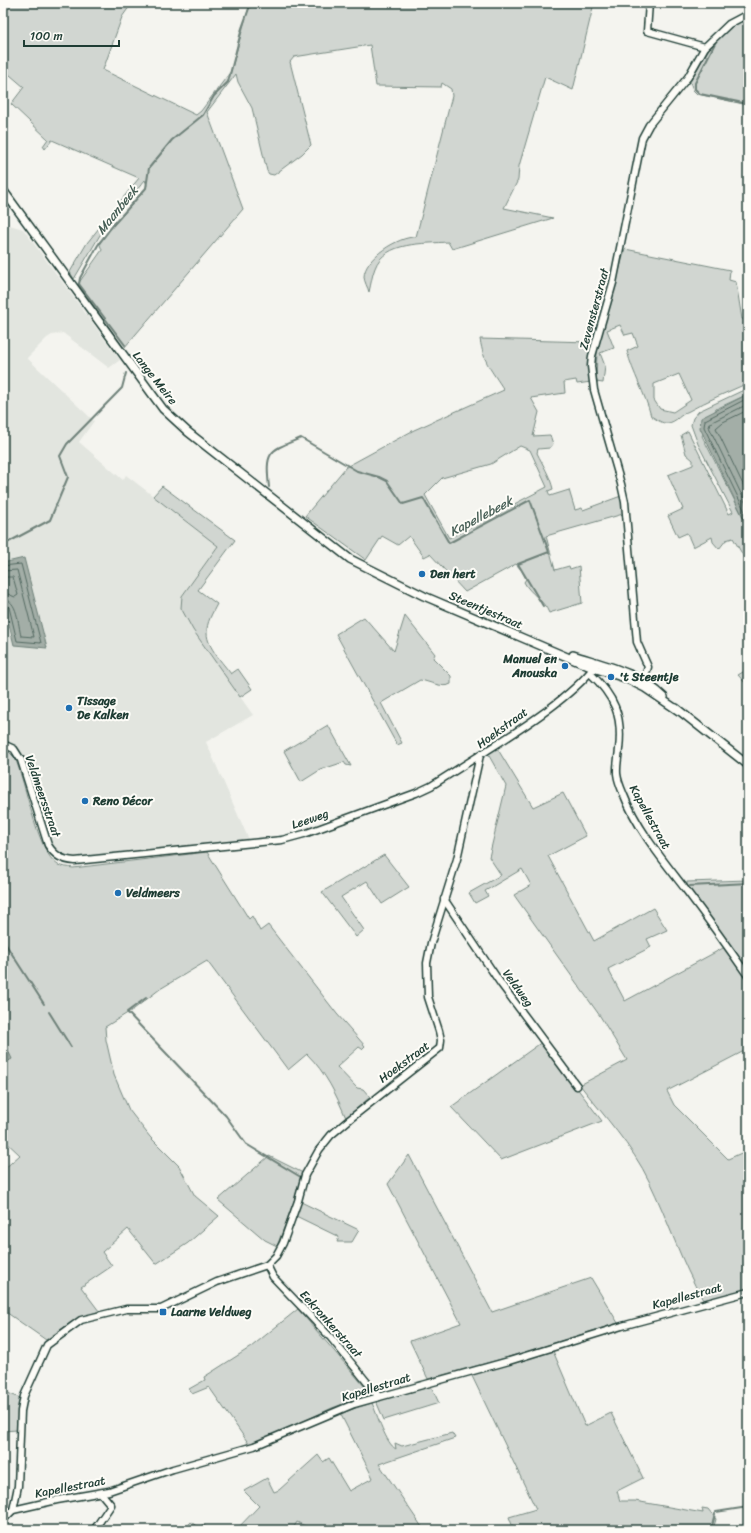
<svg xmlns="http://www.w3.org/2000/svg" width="751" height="1533" viewBox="0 0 751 1533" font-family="Sriracha,sans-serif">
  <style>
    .built { fill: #e2e5df }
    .green { fill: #d1d6d1; stroke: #788a82; fill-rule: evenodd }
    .water { fill: #a3aea7; stroke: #6e8179 }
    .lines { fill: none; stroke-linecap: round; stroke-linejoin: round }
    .shore { stroke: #546a62; stroke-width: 1 }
    .stream { stroke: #6e8179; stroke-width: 2 }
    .minor-casing { stroke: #1f3d34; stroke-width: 9 }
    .tertiary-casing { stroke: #1f3d34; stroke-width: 10 }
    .minor { stroke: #fdfcf7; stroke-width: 6 }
    .tertiary { stroke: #fdfcf7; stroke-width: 7 }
    .poi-dot { fill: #1f6fb2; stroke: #fdfcf7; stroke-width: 1.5 }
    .labels { text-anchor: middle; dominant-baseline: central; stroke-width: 4; stroke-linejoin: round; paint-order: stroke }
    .street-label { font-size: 12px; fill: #1f3d34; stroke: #fdfcf7 }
    .poi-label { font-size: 12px; font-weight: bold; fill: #1f3d34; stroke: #fdfcf7; text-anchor: start }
    .water-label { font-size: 13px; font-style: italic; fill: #475f56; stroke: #fdfcf7 }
  </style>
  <rect width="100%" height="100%" fill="#f4f4ef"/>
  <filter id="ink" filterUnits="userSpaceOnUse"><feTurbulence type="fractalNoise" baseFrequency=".025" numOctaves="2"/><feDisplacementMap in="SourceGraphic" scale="8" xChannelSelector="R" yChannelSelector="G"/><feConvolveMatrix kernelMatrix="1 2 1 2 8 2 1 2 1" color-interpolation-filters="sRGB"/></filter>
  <g filter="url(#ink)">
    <path class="built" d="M3,223L23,229L120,360L109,368L63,333L52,335L47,338L27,358L94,421L79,442L123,480L126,475L218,546L182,596L193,630L253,715L206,742L249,840L72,857L62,855L51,844L24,758L18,749L11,743L3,740Z"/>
    <g class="green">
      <path d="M3,3H132L122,17L103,70L196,115L201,111L231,71L250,3H255L254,7L316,3H594L573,90L545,77L519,166L518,180L504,208L553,218L452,249L448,242C424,244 385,241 375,268C372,275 371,284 369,292C368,288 364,281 364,277C364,258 399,236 416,237L452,96L451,89L442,83L441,87L376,86L370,45L294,57L290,62L311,145L302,154L274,175L269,174L267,171L252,108L238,82L236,74L207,112L243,209L124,348L78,284L102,250L99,242L145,190L147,185L145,180L100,235L74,279L70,272L87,243L139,178L52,140L45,149L43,146L48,139L11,104L24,87L3,69Z"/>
      <path d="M748,15V105L697,94L693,90L690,82L710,47L722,31Z"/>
      <path d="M625,249L730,270L729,280L736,282L742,319L748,320V383C728,392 708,400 689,411C681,414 676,422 668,423C662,424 656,419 651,416C645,393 633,374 627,351L638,346L633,333L625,335L620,325L607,330L614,348L600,353L605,366L603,383L596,382L597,352ZM679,374L691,400L673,412L660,409L654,400V384Z"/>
      <path d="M480,339L590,342L588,369L591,382L577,384L576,380L564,382L565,393L531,398L539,412L533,436L550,435L553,444L550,448L538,449L537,453C543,465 550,476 553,489L548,491L550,496L569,490L575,510L582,508L583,510L621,496L623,514L546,536L555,570L569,566L570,569L579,566L582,603L549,613C544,600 530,594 524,582L526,579L522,571L516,564L465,592L430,554L424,557L409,536L398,545L382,536L366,560L305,516L346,467L414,430L504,390C491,369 484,364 480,339ZM520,446L530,450L547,487L449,538L425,495L442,478L491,464Z"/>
      <path d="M748,388V394L716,409L702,436L748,527V564L733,538L726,540L719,549L713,542L712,537L693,547L687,533L678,537L668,516L683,509L668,475L693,465V460L686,454L681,435L688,431L729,514L733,512L698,444L691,425L693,418L699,411Z"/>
      <path d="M162,486L235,540L198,590L217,604C213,612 206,623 207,633C207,647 223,663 231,674L238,669L252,689L240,697L193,630L181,608L182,596L218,546L153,496Z"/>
      <path d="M405,616L435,654L433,658L451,676V684C443,689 428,681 420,680L381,703L402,743L397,745L336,634L364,617L394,651Z"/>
      <path d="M748,669V686L738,675Z"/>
      <path d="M328,725L351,766L346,765L344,762L320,770L301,782L284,751Z"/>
      <path d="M497,748L533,807L563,793L586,836L548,856L594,941L653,908L667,930L647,939L651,947L608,969L625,1001L725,947L748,981V1049L667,1091L674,1105L728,1159L748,1150V1289L703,1300C681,1262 668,1220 649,1181C633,1147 603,1115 580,1085L627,1060L600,1016L514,895L531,885L522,869L485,891L488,896L475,903L469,893L501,875L489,857L506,786L488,754Z"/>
      <path d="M3,749L9,752L15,758C26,783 37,852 58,865C62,867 69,867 73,868L207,852L249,919L252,916L260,931L268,925L337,1014L365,1046L362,1049L359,1047L337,1067L357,1088L363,1089L370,1097L346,1118C336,1094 326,1073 307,1054L288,1070L207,961L160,989L134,1009L105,1027L106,1040L114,1075L129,1110L150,1137L179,1166L195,1196L219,1216L188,1243L156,1264L128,1229L102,1252L112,1266L81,1287L99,1311L70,1323L46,1340L3,1310V1170L20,1155L3,1139Z"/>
      <path d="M384,855L409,887L382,904L367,881L341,897L364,930L356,937L322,892Z"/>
      <path d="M748,880V971L687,887V882Z"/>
      <path d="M542,1042L602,1121L501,1160L451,1107Z"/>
      <path d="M409,1155L492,1312L591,1278L618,1323L523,1353L428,1379L410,1341L461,1323L388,1184Z"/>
      <path d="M269,1156L303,1173L293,1204L277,1246L265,1240L218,1200Z"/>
      <path d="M301,1202L359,1230L352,1242H337L339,1237L296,1216Z"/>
      <path d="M298,1309L371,1394L332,1408L274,1435L249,1444L209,1387L192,1394L189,1389L205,1380L204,1377L251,1347Z"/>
      <path d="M553,1351L585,1426L611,1413L643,1478L617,1491L620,1501H635L703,1513L702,1508L708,1509L716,1519L713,1530H514L509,1517L536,1509L471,1374Z"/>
      <path d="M431,1386L439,1403L384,1420L376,1401Z"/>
      <path d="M3,1391L20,1398L17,1430L3,1431Z"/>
      <path d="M372,1403C377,1414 386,1444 396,1449L395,1443L402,1446L452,1433L455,1438L379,1464L424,1530H313L297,1522L292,1530H236L259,1506L244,1491L267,1478L274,1492L279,1490L318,1455L323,1462L329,1458L349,1491L373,1478L340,1413Z"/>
      <path d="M191,1522L200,1529L203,1524L209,1530H184Z"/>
    </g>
    <g class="water">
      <path d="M748,394V527L700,428L701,418Z"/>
      <path d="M24,558L47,648L14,645L3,600V563Z"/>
      <path d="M7,1048L12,1059L5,1063L3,1056Z"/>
    </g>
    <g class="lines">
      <g class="shore">
        <path d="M748,398L705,420L704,427L748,518"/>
        <path d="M748,404L710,423L709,427L748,508"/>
        <path d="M748,410L723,422L716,428L748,495"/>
        <path d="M3,566L21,564L41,643L17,641L9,607L3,604"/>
        <path d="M3,571L17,570L34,637L21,636C18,625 18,599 3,599"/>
        <path d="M3,577H13L18,595L15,597L3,592"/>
      </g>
      <g class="stream">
        <path d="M598,3V6"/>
        <path d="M716,41L695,83V89L700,94L748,104"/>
        <path d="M125,345L79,284L80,278L98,245L113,225L146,188L149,168L172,140L203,115L214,96L228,82L242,28L251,3"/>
        <path d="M269,487C265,450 269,451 301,438L357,471L379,477L387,481L403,504L423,498L449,543L530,500L549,552L518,564L543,606"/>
        <path d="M3,545L50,520L68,477L60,456L67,444L122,388L126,373"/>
        <path d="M690,886L748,883"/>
        <path d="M3,940L44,1004"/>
        <path d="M146,998L127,1012L226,1116L246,1144L299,1176"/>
        <path d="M49,1012L71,1047"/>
        <path d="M716,1512L748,1507"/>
        <path d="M711,1530L715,1514"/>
      </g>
      <g class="minor-casing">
        <g id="minor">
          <path d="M649,3L647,31L705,47"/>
          <path d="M590,673C614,696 623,715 619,749C617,770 614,772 623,793C637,829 662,859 686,890C707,918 728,947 748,976"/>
          <path d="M642,685L648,667L637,642L625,502L621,484L594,390L591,366L592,356L613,283L642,138L649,125L688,77L705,47L729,24L748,14"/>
          <path d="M3,744L14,749L21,760L48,845C55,856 62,860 75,861L282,840L304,834L416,793L431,786L480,755"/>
          <path d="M444,899L501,984L577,1086"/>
          <path d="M267,1265L273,1277L331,1338L379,1397"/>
          <path d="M13,1510L18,1486L21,1411L24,1396L47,1345L81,1320L126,1309H161L217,1282L267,1265L276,1256L283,1243L298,1201L305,1175L319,1150L331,1135L350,1119L440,1048L441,1040L439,1031L428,997L427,963L431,943L457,859L480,755C516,732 570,699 595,666"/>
          <path d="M3,1520L13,1510L57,1500L109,1491L173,1469L254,1446L354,1404L509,1361L622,1326L748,1292"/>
          <path d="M94,1530L111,1505L101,1493"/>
        </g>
      </g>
      <g class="tertiary-casing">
        <g id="tertiary">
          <path d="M3,190L163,409L188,432L350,559L424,596L593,668L625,678L645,688L679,711"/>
          <path d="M573,655C607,666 638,672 664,697"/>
          <path d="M676,708L748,765"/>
        </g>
      </g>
      <use href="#minor" class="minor"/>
      <use href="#tertiary" class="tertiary"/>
    </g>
  </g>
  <g class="poi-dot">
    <circle cx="422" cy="574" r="4"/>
    <circle cx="565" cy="666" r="4"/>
    <circle cx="611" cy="677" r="4"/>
    <circle cx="69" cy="708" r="4"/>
    <circle cx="85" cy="801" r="4"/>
    <circle cx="118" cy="893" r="4"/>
    <rect x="159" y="1308" width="8" height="8" rx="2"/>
  </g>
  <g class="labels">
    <g class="street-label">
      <text transform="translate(594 309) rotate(-75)">Zevensterstraat</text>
      <text transform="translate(155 378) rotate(52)">Lange Meire</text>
      <text transform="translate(486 610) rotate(23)">Steentjestraat</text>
      <text transform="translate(502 728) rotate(-36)">Hoekstraat</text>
      <text transform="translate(43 796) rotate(71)">Veldmeersstraat</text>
      <text transform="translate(650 817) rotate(61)">Kapellestraat</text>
      <text transform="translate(310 819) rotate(-19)">Leeweg</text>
      <text transform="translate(518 988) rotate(54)">Veldweg</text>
      <text transform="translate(404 1062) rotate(-37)">Hoekstraat</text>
      <text transform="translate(687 1296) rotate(-15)">Kapellestraat</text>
      <text transform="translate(331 1324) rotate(48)">Eekronkerstraat</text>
      <text transform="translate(376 1387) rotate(-17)">Kapellestraat</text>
      <text transform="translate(70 1487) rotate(-11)">Kapellestraat</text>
    </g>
    <g class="poi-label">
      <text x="430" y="574">Den hert</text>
      <text x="557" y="659" text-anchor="end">Manuel en<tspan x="557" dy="14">Anouska</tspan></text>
      <text x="619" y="677">'t Steentje</text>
      <text x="77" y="701">Tissage<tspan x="77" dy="14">De Kalken</tspan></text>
      <text x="93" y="801">Reno Décor</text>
      <text x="126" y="893">Veldmeers</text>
      <text x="171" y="1312">Laarne Veldweg</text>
    </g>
    <g class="water-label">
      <text transform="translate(117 210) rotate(-51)">Maanbeek</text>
      <text transform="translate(481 516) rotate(-28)">Kapellebeek</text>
    </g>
  </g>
  <rect width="751" height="1533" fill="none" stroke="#fdfcf7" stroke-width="16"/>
  <rect x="8" y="8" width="735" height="1517" fill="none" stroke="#1f3d34" stroke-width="1.5" filter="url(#ink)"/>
  <path d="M24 40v6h95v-6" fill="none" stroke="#1f3d34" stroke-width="2"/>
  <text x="30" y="40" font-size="12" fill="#1f3d34" stroke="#fdfcf7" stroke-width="3" paint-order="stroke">100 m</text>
</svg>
